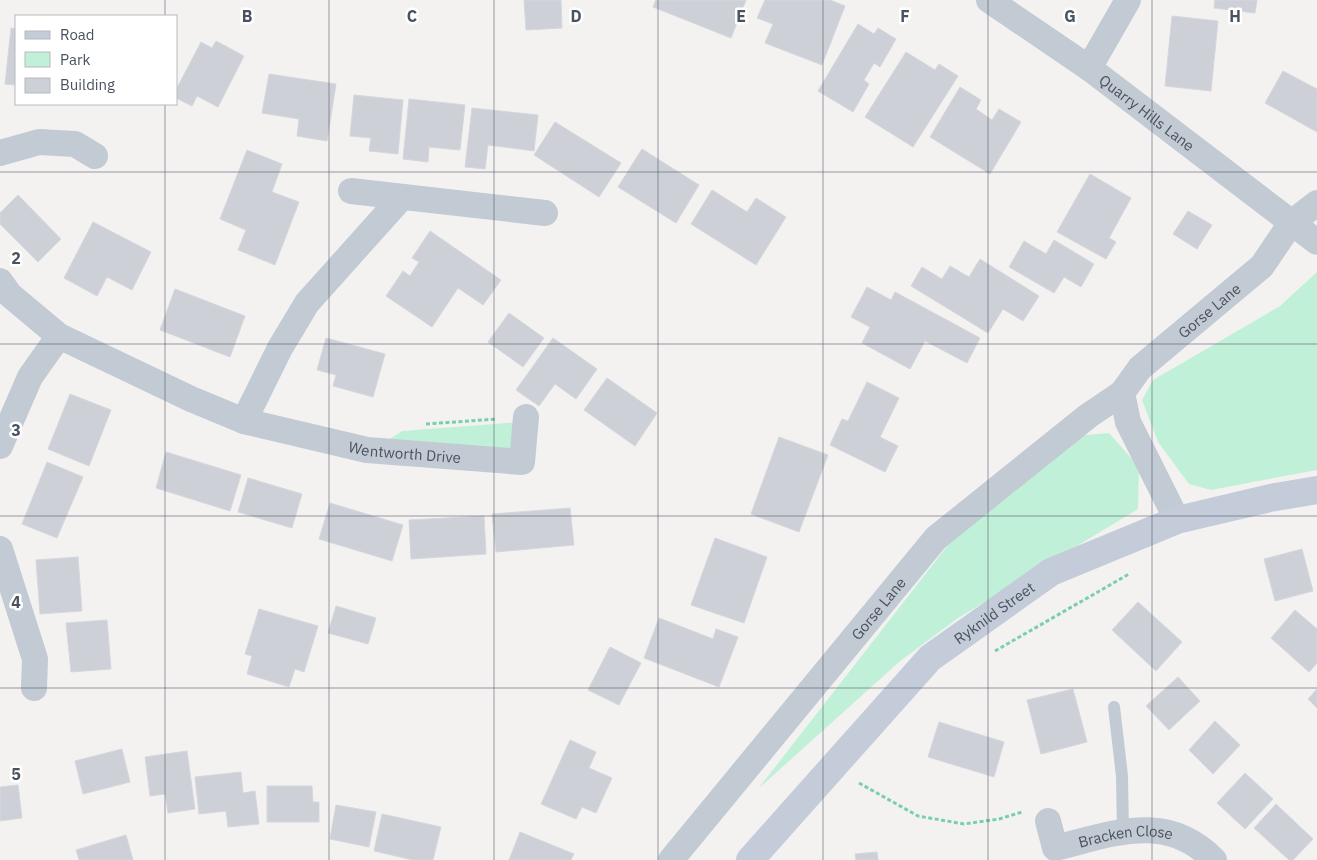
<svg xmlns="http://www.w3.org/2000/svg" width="1317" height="860" viewBox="0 0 1317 860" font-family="'IBM Plex Sans',sans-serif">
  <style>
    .green { fill: #c1f0d8 }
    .building { fill: #cdd0d7; stroke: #d5d7dd }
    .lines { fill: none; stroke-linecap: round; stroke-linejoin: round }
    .path { stroke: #78cfae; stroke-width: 3; stroke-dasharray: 4 2.5; stroke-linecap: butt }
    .lane { stroke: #c2cad3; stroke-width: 12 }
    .street { stroke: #c2cad3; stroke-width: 26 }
    .secondary { stroke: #c4ccda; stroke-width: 28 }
    .grid { fill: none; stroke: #49525f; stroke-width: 1; stroke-opacity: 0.55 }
    .labels { text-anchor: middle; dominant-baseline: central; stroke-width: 5; stroke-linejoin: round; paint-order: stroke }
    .street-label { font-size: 15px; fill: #49525f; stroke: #fff }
    .grid-label { font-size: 16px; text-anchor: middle; font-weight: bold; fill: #49525f; stroke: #fff; stroke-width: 5; stroke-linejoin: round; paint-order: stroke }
  </style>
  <rect width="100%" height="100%" fill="#f4f2f1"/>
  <g class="green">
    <path d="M1317,272V470L1211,490L1189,484L1158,442L1142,400L1153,380L1280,306Z"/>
    <path d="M520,422L517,455L379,446L402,431Z"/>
    <path d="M1109,433L1139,467L1138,509L958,618L899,662L758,789L955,536L1076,436Z"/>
  </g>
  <g class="building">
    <path d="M524,0H561L562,28L526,30Z"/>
    <path d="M656,0H746L731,38L653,7Z"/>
    <path d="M765,0H830L845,6L822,65L765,43L773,24L757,18Z"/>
    <path d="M1215,0H1257L1255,13L1214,8Z"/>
    <path d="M1172,16L1218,21L1211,91L1165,86Z"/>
    <path d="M858,24L874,34L878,28L896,39L880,67L874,63L864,80L869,84L853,112L818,91Z"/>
    <path d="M11,28L16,29V85L5,84Z"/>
    <path d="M216,41L244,56L218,107L197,96L192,106L176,98V90L201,42L212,48Z"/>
    <path d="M906,52L935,70L939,64L958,76L913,147L865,117Z"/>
    <path d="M1283,71L1317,89V132L1265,103Z"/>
    <path d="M269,74L336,84L327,141L297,136L299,119L262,113Z"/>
    <path d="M960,87L981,100L976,109L992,120L999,109L1021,122L990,174L930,137Z"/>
    <path d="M354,95L403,100L398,154L369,151L371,138L350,136Z"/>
    <path d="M409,99L465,105L460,150L429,147L428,162L403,159Z"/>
    <path d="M472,108L538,115L534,151L488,145L485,169L465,167Z"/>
    <path d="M555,122L621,163L599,197L534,155Z"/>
    <path d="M642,149L699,185L676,223L618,187Z"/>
    <path d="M247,150L282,164L272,192L299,202L275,265L238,250L246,230L220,219Z"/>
    <path d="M1090,174L1131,198L1109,238L1116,242L1106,259L1057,232Z"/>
    <path d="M712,190L747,212L756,198L786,217L756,265L691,224Z"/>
    <path d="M18,195L61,239L38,262L0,224V213Z"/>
    <path d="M1188,211L1212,225L1197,249L1173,234Z"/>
    <path d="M93,222L151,252L132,290L107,277L97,296L64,278Z"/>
    <path d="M430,231L501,280L483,305L458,288L432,327L386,296L403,271L410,276L419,262L412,258Z"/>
    <path d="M1054,240L1094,264L1081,287L1064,277L1054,293L1009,267L1024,241L1046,254Z"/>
    <path d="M980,259L1039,296L1023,321L1003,309L988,333L911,286L922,267L942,279L950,266L969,277Z"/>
    <path d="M867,287L891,300L895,292L980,338L967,363L925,341L910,369L862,343L870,327L851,317Z"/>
    <path d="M175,289L245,316L230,357L160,330Z"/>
    <path d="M509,313L544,338L523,367L488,342Z"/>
    <path d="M326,338L385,354L373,397L333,386L336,375L317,370Z"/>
    <path d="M553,338L597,369L576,399L555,384L539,406L516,390Z"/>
    <path d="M607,378L657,413L635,446L584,410Z"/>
    <path d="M867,382L899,398L880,437L898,446L885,472L830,445L842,419L848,421Z"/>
    <path d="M70,394L111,410L89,466L48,449Z"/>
    <path d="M779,437L828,455L799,532L751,514Z"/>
    <path d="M166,452L241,475L230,511L156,488Z"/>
    <path d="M47,462L83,477L57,538L22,524Z"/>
    <path d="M248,478L302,494L292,528L238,512Z"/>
    <path d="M330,503L403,525L392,561L319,539Z"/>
    <path d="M570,508L574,545L496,552L492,514Z"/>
    <path d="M484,516L486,554L411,559L409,520Z"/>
    <path d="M715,538L767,557L744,623L691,605Z"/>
    <path d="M1302,549L1313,591L1275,601L1264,559Z"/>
    <path d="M78,557L82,611L40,614L36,560Z"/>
    <path d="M1138,602L1182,642L1156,671L1112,630Z"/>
    <path d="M336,606L376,618L368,644L328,633Z"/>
    <path d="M259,609L318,626L304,672L295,669L289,687L247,674L252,656L245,654Z"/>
    <path d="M1295,610L1317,629V663L1309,672L1271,638Z"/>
    <path d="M659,618L713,639L716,629L738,637L719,687L644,658Z"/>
    <path d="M107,620L111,669L71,672L66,623Z"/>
    <path d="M610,647L641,663L619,705L588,690Z"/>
    <path d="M1178,677L1200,701L1169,730L1146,706Z"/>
    <path d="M1073,689L1087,742L1041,754L1027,700Z"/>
    <path d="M1317,689V708L1308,699Z"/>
    <path d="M1215,721L1240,745L1213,774L1189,750Z"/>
    <path d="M939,722L1004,742L994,777L928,757Z"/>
    <path d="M570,740L596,752L589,768L612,778L596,813L582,807L576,819L541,804Z"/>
    <path d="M122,749L130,782L83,794L75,761Z"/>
    <path d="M187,751L195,809L168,813L165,794L150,796L145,757Z"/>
    <path d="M241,772L243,793L255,791L259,824L228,827L226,811L199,814L195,777Z"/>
    <path d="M1245,773L1273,799L1245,829L1217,803Z"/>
    <path d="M18,785L22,818L0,821V787Z"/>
    <path d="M267,786H312L313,802H319V822H267Z"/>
    <path d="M1276,804L1313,839L1293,860H1289L1254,828Z"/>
    <path d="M336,805L376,812L369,847L330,839Z"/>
    <path d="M382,814L441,827L433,860H413L374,851Z"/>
    <path d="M520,832L574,854L571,860H509Z"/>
    <path d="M126,835L133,860H79L76,850Z"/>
    <path d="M877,852L878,860H856L855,854Z"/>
  </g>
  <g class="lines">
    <g class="path">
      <path d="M426,424L497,419"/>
      <path d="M995,651L1129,574"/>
      <path d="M859,783L918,816L964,824L999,819L1022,812"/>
    </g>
    <path class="lane" d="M1114,707L1122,776L1123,832"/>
    <g class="street">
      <path id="s1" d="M989,0L1089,68L1317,242"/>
      <path d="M1089,68L1128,0"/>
      <path d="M0,153L39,142L75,144L95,156"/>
      <path d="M351,191L545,213"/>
      <path id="s2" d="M0,281L10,295L59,336L191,399L244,421L367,450L522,462L526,417"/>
      <path d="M244,421L280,348L307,303L402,197"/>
      <path d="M0,446L30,377L59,336"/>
      <path id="s3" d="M1177,520L1128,422L1122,393L1140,368L1262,266L1291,223L1317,203"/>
      <path d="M0,549L35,659L34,688"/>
      <path id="s4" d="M1048,821L1055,848C1113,834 1166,811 1214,860"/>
      <path id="s5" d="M671,860L936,538L1088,416L1122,393"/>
    </g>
    <path class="secondary" id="s6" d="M750,860L930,658L1051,572L1177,520L1270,498L1317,490"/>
  </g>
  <path class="grid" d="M165,0V16M329,0V860M494,0V860M658,0V860M823,0V860M988,0V860M1152,0V860M165,104V860M0,172H1317M0,344H1317M0,516H1317M0,688H1317"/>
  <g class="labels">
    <g class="street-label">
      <text stroke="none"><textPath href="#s1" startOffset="194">Quarry Hills Lane</textPath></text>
      <text stroke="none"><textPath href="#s3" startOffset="260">Gorse Lane</textPath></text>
      <text stroke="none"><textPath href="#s2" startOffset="449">Wentworth Drive</textPath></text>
      <text stroke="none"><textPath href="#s5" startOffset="326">Gorse Lane</textPath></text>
      <text stroke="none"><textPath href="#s6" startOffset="349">Ryknild Street</textPath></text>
      <text stroke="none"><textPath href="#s4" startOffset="100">Bracken Close</textPath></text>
    </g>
  </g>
  <g class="grid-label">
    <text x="247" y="22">B</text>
    <text x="412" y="22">C</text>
    <text x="576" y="22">D</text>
    <text x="741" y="22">E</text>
    <text x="905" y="22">F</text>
    <text x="1070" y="22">G</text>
    <text x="1235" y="22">H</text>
    <text x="16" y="264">2</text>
    <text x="16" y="436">3</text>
    <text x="16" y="608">4</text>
    <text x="16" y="780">5</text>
  </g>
  <rect x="15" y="15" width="162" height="90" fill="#ffffff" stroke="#b6babf"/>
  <rect x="25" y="31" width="25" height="8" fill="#c4ccda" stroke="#b6babf"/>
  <text x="60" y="40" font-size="15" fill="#49525f">Road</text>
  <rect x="25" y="52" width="25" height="15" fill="#c1f0d8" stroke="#b6babf"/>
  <text x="60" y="65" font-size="15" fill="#49525f">Park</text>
  <rect x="25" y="78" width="25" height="15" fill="#cdd0d7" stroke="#b6babf"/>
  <text x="60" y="90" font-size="15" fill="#49525f">Building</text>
</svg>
